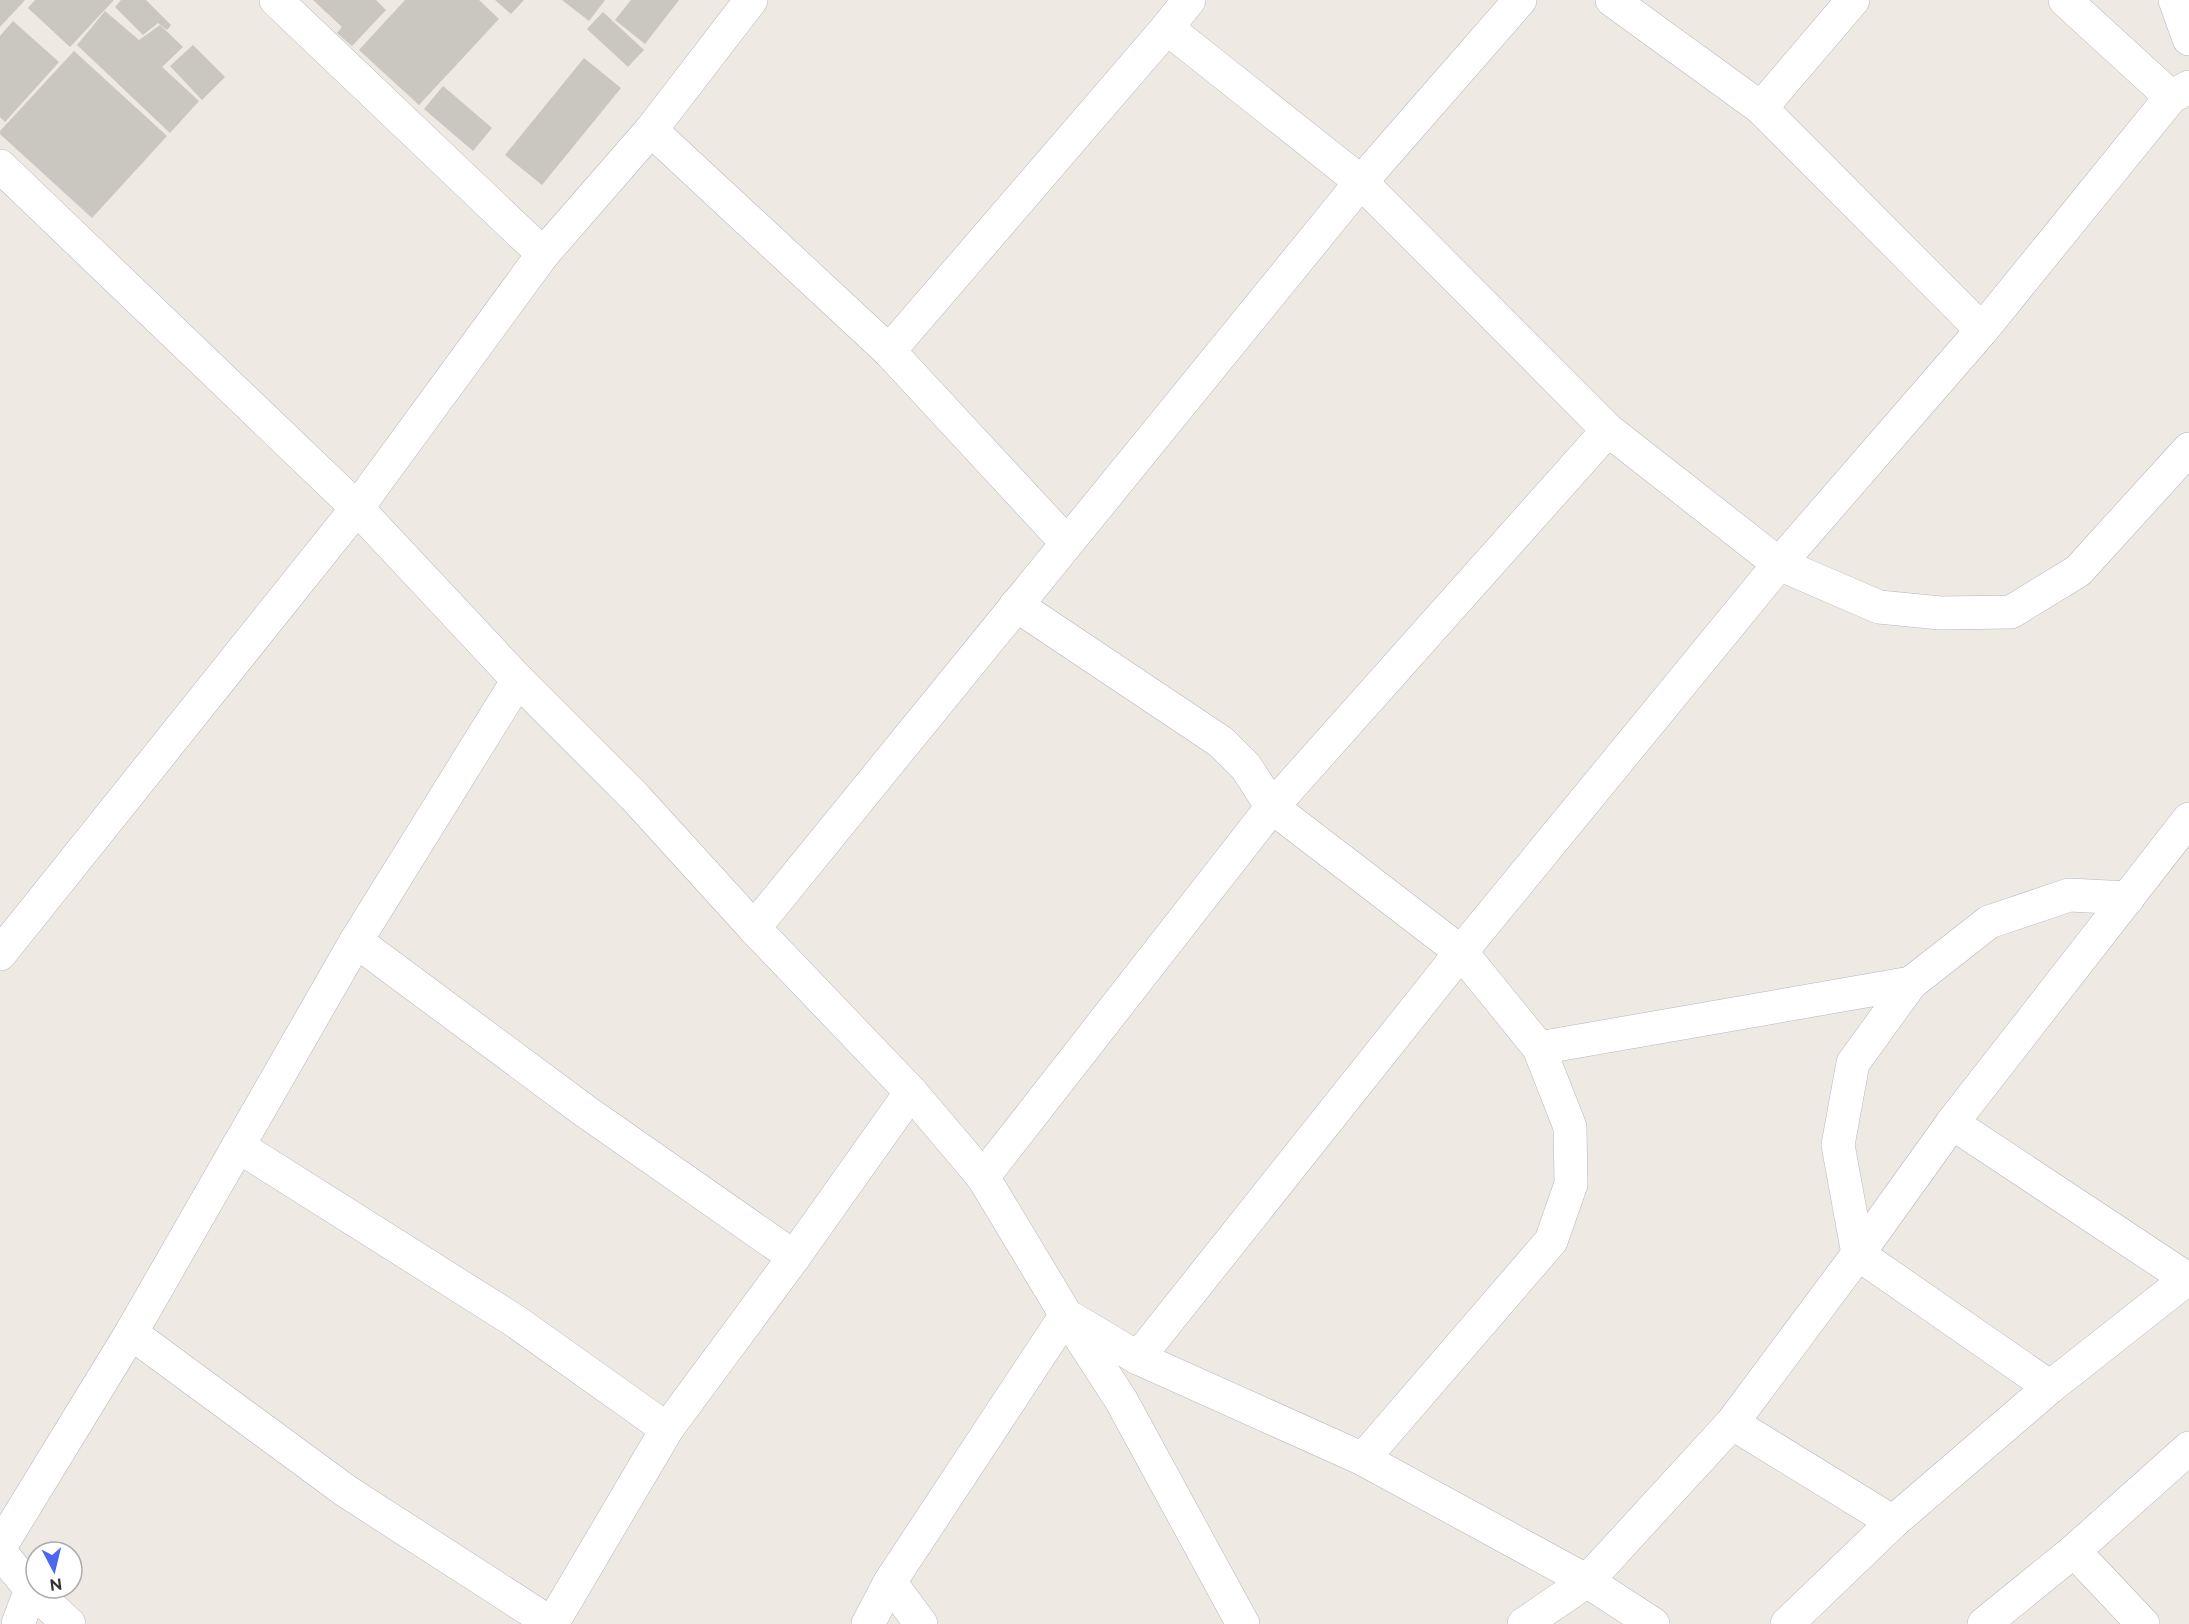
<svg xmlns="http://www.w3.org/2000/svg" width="2189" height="1624" viewBox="0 0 2189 1624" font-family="Raleway,sans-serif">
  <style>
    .building { fill: #cac7c0 }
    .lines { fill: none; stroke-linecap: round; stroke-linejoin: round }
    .pedestrian-casing { stroke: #b5b7c0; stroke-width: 34 }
    .minor-casing { stroke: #b5b7c0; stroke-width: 34 }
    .pedestrian { stroke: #fff; stroke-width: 33 }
    .minor { stroke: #fff; stroke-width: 33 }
  </style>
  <rect width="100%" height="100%" fill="#eee9e2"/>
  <g class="building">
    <path d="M0,0H25L0,27Z"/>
    <path d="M35,0H114L70,47L28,8Z"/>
    <path d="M121,0H146L171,25L167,30L158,23L143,35L115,7Z"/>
    <path d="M313,0H376L386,10L352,46L337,33L342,27Z"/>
    <path d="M405,0H479L499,19L419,105L359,50Z"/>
    <path d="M495,0H524L511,14Z"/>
    <path d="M562,0H605L589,21Z"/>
    <path d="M631,0H679L645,44L615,20Z"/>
    <path d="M105,11L139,40L160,25L183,47L162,67L199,101L170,133L77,45Z"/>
    <path d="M603,12L644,50L628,67L587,29Z"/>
    <path d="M13,21L59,62L5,122L0,117V36Z"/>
    <path d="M193,45L225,77L202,100L170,66Z"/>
    <path d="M74,51L167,136L92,218L0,134V131Z"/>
    <path d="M584,58L621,88L542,185L505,155Z"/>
    <path d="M443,86L492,128L473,151L424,109Z"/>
  </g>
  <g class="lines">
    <g class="pedestrian-casing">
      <g id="pedestrian">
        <path d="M2065,0L2171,97"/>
        <path d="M1761,108L1853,0"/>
      </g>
    </g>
    <g class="minor-casing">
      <g id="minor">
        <path d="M276,0L543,254"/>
        <path d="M1612,0L1761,108L1982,330"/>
        <path d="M2175,0L2189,39"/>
        <path d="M1167,28L1361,182L1608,430L1779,564L1879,607L1940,613L2011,612L2078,571L2189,449"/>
        <path d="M651,130L889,351L1067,543"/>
        <path d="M0,166L357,508L518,680L634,796L754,928L911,1092L983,1177L1066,1315L1121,1400L1243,1624"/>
        <path d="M889,351L1167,28L1189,0"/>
        <path d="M1016,605L1221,742L1246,767L1272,807L1461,952L1539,1048L1570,1127L1571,1184L1551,1241L1363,1459"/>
        <path d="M754,928L1361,182L1520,0"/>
        <path d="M356,941L585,1111L794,1257"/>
        <path d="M0,954L357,508L543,254L651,130L751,0"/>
        <path d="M1539,1048L1911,983"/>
        <path d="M1952,1123L2189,1280"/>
        <path d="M238,1146L515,1321L667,1429"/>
        <path d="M983,1177L1272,807L1608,430"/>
        <path d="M131,1333L346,1491L552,1624"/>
        <path d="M1138,1358L1461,952L1779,564L1982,330L2171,97L2189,87"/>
        <path d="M2050,1387L1858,1254L1838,1145L1853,1063L1911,983L1989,922L2069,895L2128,898"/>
        <path d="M1732,1423L1893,1522"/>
        <path d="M0,1547L131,1333L356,941L518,680"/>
        <path d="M2074,1551L2143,1624"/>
        <path d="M0,1552L31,1589L69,1624"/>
        <path d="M890,1582L921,1624"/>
        <path d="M18,1624L31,1589"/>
        <path d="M552,1624L667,1429L794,1257L911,1092"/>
        <path d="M868,1624L890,1582L1066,1315L1138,1358L1363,1459L1587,1581L1653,1624"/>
        <path d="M1524,1624L1587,1581L1732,1423L1858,1254L1952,1123L2189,819"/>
        <path d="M1787,1624L1893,1522L2050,1387L2187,1279"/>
        <path d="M1984,1624L2074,1551L2189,1448"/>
      </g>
    </g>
    <use href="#pedestrian" class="pedestrian"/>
    <use href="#minor" class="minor"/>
  </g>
  <g transform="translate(54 1570) rotate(173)"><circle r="28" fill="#ffffff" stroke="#ababab" stroke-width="1.5"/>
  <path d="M0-4.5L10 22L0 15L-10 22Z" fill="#4d67ef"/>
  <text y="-9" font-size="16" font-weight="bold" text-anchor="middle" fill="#2e2e2e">N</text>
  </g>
</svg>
